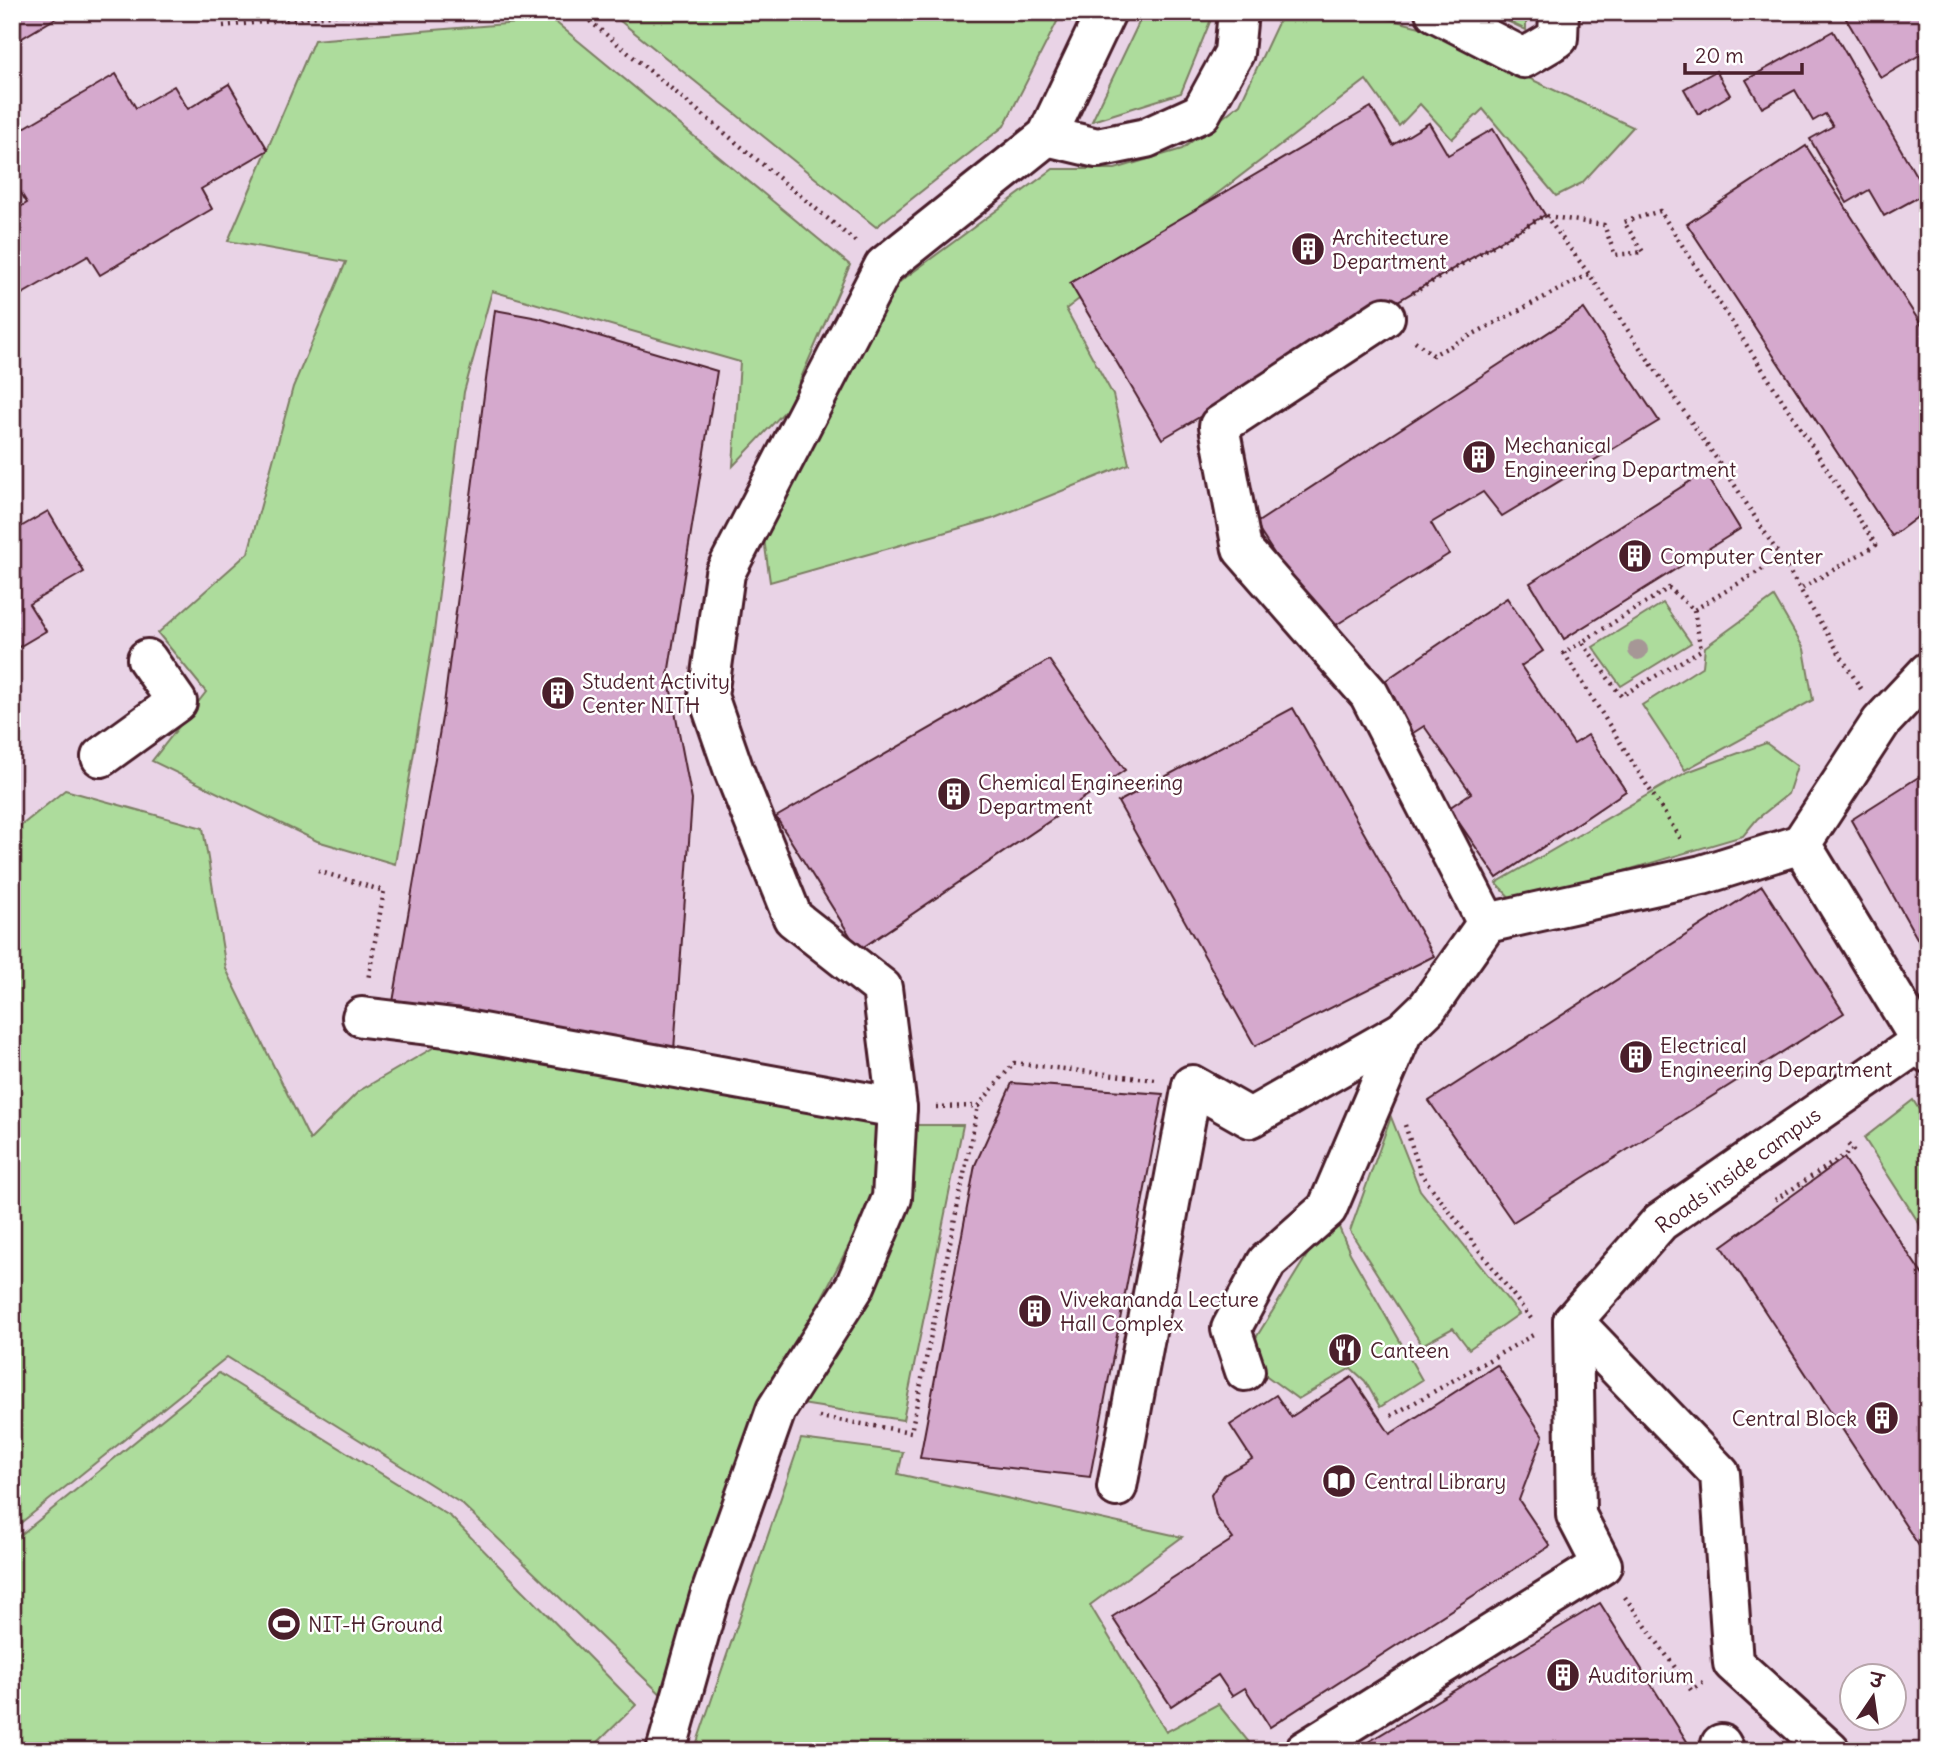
<svg xmlns="http://www.w3.org/2000/svg" width="1940" height="1763" viewBox="0 0 1940 1763" font-family="Delius,'Playpen Sans Deva',sans-serif">
  <style>
    .built { fill: #e9d3e6; fill-rule: evenodd }
    .green { fill: #addc9c; stroke: #7c7e64; stroke-width: 2 }
    .building { fill: #d5a9cd; stroke: #4a1f2b; stroke-width: 2 }
    .lines { fill: none; stroke-linecap: round; stroke-linejoin: round }
    .street-casing { stroke: #4a1f2b; stroke-width: 44 }
    .path { stroke: #4a1f2b; stroke-width: 4.5; stroke-dasharray: 2 5; stroke-linecap: butt }
    .street { stroke: #fff; stroke-width: 38 }
    .tree { fill: #a69796 }
    .labels { text-anchor: middle; dominant-baseline: central; stroke-width: 5; stroke-linejoin: round; paint-order: stroke }
    .poi-label { font-size: 21px; fill: #4a1f2b; stroke: #fff; text-anchor: start }
    .street-label { font-size: 21px; fill: #4a1f2b; stroke: #fff }
  </style>
  <rect width="100%" height="100%" fill="#f2e5f0"/>
  <filter id="ink" filterUnits="userSpaceOnUse"><feTurbulence type="fractalNoise" baseFrequency=".0143" numOctaves="2"/><feDisplacementMap in="SourceGraphic" scale="14" xChannelSelector="R" yChannelSelector="G"/><feConvolveMatrix kernelMatrix="1 2 1 2 8 2 1 2 1" color-interpolation-filters="sRGB"/></filter>
  <g filter="url(#ink)">
    <path class="built" d="M12,12H1928V1751H12ZM1853,1676H1895V1718H1853Z"/>
    <g class="green">
      <path d="M609,12H1062L1004,126L876,227Z"/>
      <path d="M1144,12H1214L1181,93L1092,121Z"/>
      <path d="M1283,12H1360L1420,27L1633,127L1582,183L1556,196L1483,109L1452,139L1420,104L1399,126L1366,80L1066,309L1113,395L1129,464L992,519L770,582L764,539L898,283L1053,169H1115L1182,149L1240,104Z"/>
      <path d="M1488,12H1526V30Z"/>
      <path d="M553,20L850,265L788,408L733,466L740,362L492,291L464,392L433,640L395,864L317,841L152,761L206,692L158,633L248,553L293,387L346,262L228,241L314,40Z"/>
      <path d="M1774,597L1804,649L1813,700L1685,770L1642,705L1703,666L1705,647Z"/>
      <path d="M1663,603L1691,643L1621,686L1593,647Z"/>
      <path d="M1766,743L1797,766L1788,794L1757,819L1743,836L1515,903L1496,883L1687,772Z"/>
      <path d="M65,790L203,828L226,969L310,1140L359,1091L438,1045L878,1123L873,1199L735,1465L692,1586L666,1699L462,1504L227,1357L12,1530V833Z"/>
      <path d="M1913,1100L1928,1124V1237L1864,1138Z"/>
      <path d="M1391,1117L1420,1190L1519,1314L1469,1349L1453,1328L1422,1345L1350,1231Z"/>
      <path d="M908,1125H963L903,1420L789,1402Z"/>
      <path d="M1338,1225L1350,1253L1422,1380L1380,1407L1365,1381L1351,1368L1298,1399L1264,1374L1254,1341L1314,1244Z"/>
      <path d="M219,1373L451,1517L636,1705L589,1751H12V1542Z"/>
      <path d="M801,1439L903,1452L898,1474L1182,1537L1090,1605L1166,1732L1218,1704L1256,1751H694Z"/>
    </g>
    <g class="building">
      <path d="M12,12H66L12,44Z"/>
      <path d="M1842,12H1928V50L1881,78Z"/>
      <path d="M1833,31L1926,193L1884,216L1869,190L1847,203L1810,139L1833,126L1825,114L1813,121L1795,90L1762,108L1746,80Z"/>
      <path d="M1716,71L1730,95L1698,114L1684,89Z"/>
      <path d="M116,74L136,108L174,86L188,109L229,84L268,150L201,189L212,209L100,275L88,256L17,297L12,289V212L27,203L12,178V135Z"/>
      <path d="M1371,107L1393,145L1429,123L1448,155L1493,129L1545,215L1162,439L1070,283Z"/>
      <path d="M1806,146L1928,335V509L1892,536L1687,224Z"/>
      <path d="M1584,309L1659,421L1502,516L1483,492L1431,523L1449,554L1325,632L1255,524Z"/>
      <path d="M495,310L538,318L717,371L668,675L692,800L674,1050L534,1022L393,1002L443,712Z"/>
      <path d="M1705,472L1740,529L1564,639L1530,583Z"/>
      <path d="M48,511L84,572L29,604L46,631L12,651V532Z"/>
      <path d="M1507,598L1543,651L1521,666L1574,744L1588,735L1626,791L1497,878L1449,808L1471,793L1424,726L1410,735L1376,687Z"/>
      <path d="M1049,660L1125,770L859,950L776,817Z"/>
      <path d="M1293,708L1434,956L1255,1046L1118,802Z"/>
      <path d="M1928,771V958L1851,820Z"/>
      <path d="M1762,886L1844,1013L1513,1222L1429,1101Z"/>
      <path d="M1012,1083L1163,1094L1090,1477L920,1458L975,1165Z"/>
      <path d="M1844,1158L1928,1283L1925,1555L1722,1246Z"/>
      <path d="M1497,1365L1543,1436L1519,1500L1550,1546L1270,1727L1245,1688L1232,1696L1218,1675L1171,1706L1112,1617L1233,1539L1216,1516L1211,1495L1224,1475L1252,1459L1230,1425L1276,1395L1291,1417L1352,1377L1390,1434Z"/>
      <path d="M1600,1603L1693,1751H1362L1360,1747Z"/>
    </g>
    <g class="lines">
      <g class="street-casing">
        <g id="street">
          <path d="M1435,12L1524,58L1558,38L1559,12"/>
          <path d="M1047,136L1097,148L1146,138L1201,113L1234,53L1238,12"/>
          <path d="M1385,317L1219,426L1242,549L1369,694L1487,923"/>
          <path d="M1928,672L1881,722L1801,844L1928,1053"/>
          <path d="M101,757L177,702L147,659"/>
          <path d="M362,1017L454,1028L897,1108"/>
          <path d="M1573,1321L1720,1474L1733,1663L1830,1751"/>
          <path d="M1245,1371L1231,1329L1267,1262L1327,1209L1403,1031"/>
          <path d="M1117,1487L1192,1085L1250,1118L1403,1031L1428,1007L1487,923L1702,875L1801,844"/>
          <path d="M1721,1744L1725,1751"/>
          <path d="M666,1751L710,1596L776,1410L855,1286L892,1198L897,1108L882,988L793,918L734,771L708,696L725,573L884,266L1047,136L1106,12"/>
          <path d="M1304,1751L1602,1565L1576,1515L1573,1321L1660,1222L1921,1041"/>
        </g>
      </g>
      <g class="path">
        <path d="M579,12L856,242"/>
        <path d="M223,26L363,12"/>
        <path d="M1547,216L1604,225L1615,255L1643,252L1624,222L1660,211L1876,545L1800,589"/>
        <path d="M1413,293L1545,215L1589,274"/>
        <path d="M1415,341L1433,355L1589,274L1734,484L1781,558"/>
        <path d="M1694,610L1701,650L1621,696L1582,642L1669,588L1694,610L1781,558L1861,689"/>
        <path d="M1582,642L1564,653L1682,841"/>
        <path d="M318,871L384,891L368,980"/>
        <path d="M936,1107L978,1106L1014,1063L1156,1080"/>
        <path d="M1405,1125L1421,1174L1533,1321"/>
        <path d="M1775,1200L1853,1150L1845,1141"/>
        <path d="M1391,1416L1533,1335"/>
        <path d="M819,1417L911,1432L978,1106"/>
        <path d="M1625,1597L1691,1690L1703,1683"/>
      </g>
      <use href="#street" class="street"/>
    </g>
    <circle class="tree" cx="1638" cy="650" r="10"/>
  </g>
  <defs>
    <g id="building-disc" transform="scale(1.75)"><circle r="9.5" fill="#4a1f2b" stroke="#fff"/><path d="M-4-6H4V6H1V3H-1V6H-4ZM-2.5-4.3h1.7v1.8h-1.7ZM.8-4.3h1.7v1.8H.8ZM-2.5-1h1.7V.8h-1.7ZM.8-1h1.7V.8H.8Z" fill="#fff"/></g>
    <g id="restaurant-disc" transform="scale(1.75)"><circle r="9.5" fill="#4a1f2b" stroke="#fff"/><path d="M-5-6h1v4h1v-4h1v4h1v-4h1v5L-1.5 .5V6h-2V.5L-5-1ZM5-6V6H3V1.5H1.5Q1.5-4 5-6Z" fill="#fff"/></g>
    <g id="library-disc" transform="scale(1.75)"><circle r="9.5" fill="#4a1f2b" stroke="#fff"/><path d="M-6-4Q-3-5.5-.7-3.5V5Q-3 3-6 4ZM6-4Q3-5.5 .7-3.5V5Q3 3 6 4Z" fill="#fff"/></g>
    <g id="stadium-disc" transform="scale(1.75)"><circle r="9.5" fill="#4a1f2b" stroke="#fff"/><path d="M0-5a6.5 5 0 1 0 0 10a6.5 5 0 1 0 0-10ZM-3.5-1.8h7v3.6h-7Z" fill="#fff"/></g>
  </defs>
  <g fill-rule="evenodd">
    <use href="#building-disc" x="1308" y="249"/>
    <use href="#building-disc" x="1479" y="457"/>
    <use href="#building-disc" x="1635" y="556"/>
    <use href="#building-disc" x="558" y="693"/>
    <use href="#building-disc" x="954" y="794"/>
    <use href="#building-disc" x="1636" y="1057"/>
    <use href="#building-disc" x="1035" y="1311"/>
    <use href="#restaurant-disc" x="1345" y="1350"/>
    <use href="#building-disc" x="1882" y="1418"/>
    <use href="#library-disc" x="1339" y="1481"/>
    <use href="#stadium-disc" x="284" y="1624"/>
    <use href="#building-disc" x="1563" y="1675"/>
  </g>
  <g class="labels">
    <g class="poi-label">
      <text x="1332" y="237">Architecture<tspan x="1332" dy="24">Department</tspan></text>
      <text x="1504" y="445">Mechanical<tspan x="1504" dy="24">Engineering Department</tspan></text>
      <text x="1660" y="556">Computer Center</text>
      <text x="582" y="681">Student Activity<tspan x="582" dy="24">Center NITH</tspan></text>
      <text x="978" y="782">Chemical Engineering<tspan x="978" dy="24">Department</tspan></text>
      <text x="1660" y="1045">Electrical<tspan x="1660" dy="24">Engineering Department</tspan></text>
      <text x="1060" y="1299">Vivekananda Lecture<tspan x="1060" dy="24">Hall Complex</tspan></text>
      <text x="1370" y="1350">Canteen</text>
      <text x="1857" y="1418" text-anchor="end">Central Block</text>
      <text x="1364" y="1481">Central Library</text>
      <text x="308" y="1624">NIT-H Ground</text>
      <text x="1588" y="1675">Auditorium</text>
    </g>
    <g class="street-label">
      <text transform="translate(1738 1170) rotate(-36)">Roads inside campus</text>
    </g>
  </g>
  <rect width="1940" height="1763" fill="none" stroke="#fff" stroke-width="42"/>
  <rect x="21" y="21" width="1898" height="1721" fill="none" stroke="#4a1f2b" stroke-width="2.5" filter="url(#ink)"/>
  <g transform="translate(1873 1697) rotate(13)"><circle r="33" fill="#ffffff" stroke="#b7a5aa" stroke-width="2"/>
  <path d="M0-5L12 26L0 18L-12 26Z" fill="#4a1f2b"/>
  <text y="-10" font-size="19" font-weight="bold" text-anchor="middle" fill="#4a1f2b">उ</text>
  </g>
  <path d="M1685 63v10h117v-10" fill="none" stroke="#4a1f2b" stroke-width="3.5"/>
  <text x="1695" y="63" font-size="21" fill="#4a1f2b" stroke="#ffffff" stroke-width="5" paint-order="stroke">20 m</text>
</svg>
